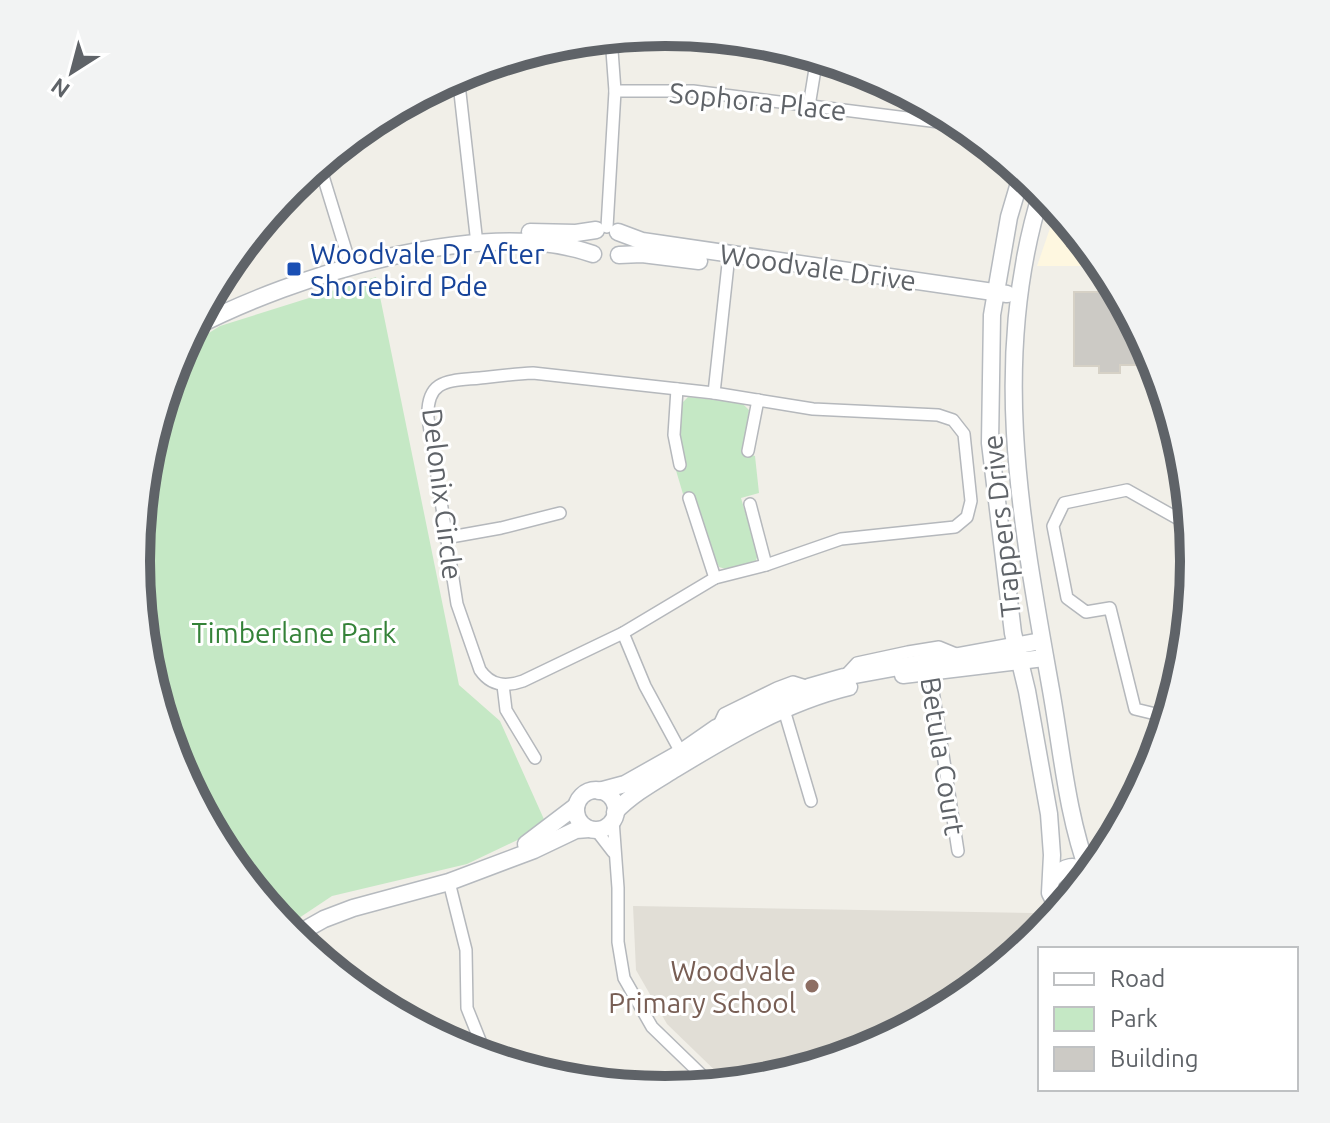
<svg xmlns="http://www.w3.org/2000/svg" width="1330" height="1123" viewBox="0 0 1330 1123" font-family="Ubuntu,sans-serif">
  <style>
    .commercial { fill: #fef7e0 }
    .education { fill: #e1ded6 }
    .green { fill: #c5e8c5 }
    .building { fill: #cccac5; stroke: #d6d1c6; stroke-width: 2 }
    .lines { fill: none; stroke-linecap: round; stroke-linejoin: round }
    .street-casing { stroke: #b5b8bc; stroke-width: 14 }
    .secondary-casing { stroke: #b6babf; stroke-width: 19 }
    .street { stroke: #fff; stroke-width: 11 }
    .secondary { stroke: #fff; stroke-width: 16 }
    .transit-dot { fill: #1a4fb4; stroke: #fff; stroke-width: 3 }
    .education-dot { fill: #8d6e63; stroke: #fff; stroke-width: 3 }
    .labels { text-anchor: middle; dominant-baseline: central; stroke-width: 6; stroke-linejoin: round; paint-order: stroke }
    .street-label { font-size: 28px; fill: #5f6368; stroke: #fff }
    .transit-label { font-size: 28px; fill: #164399; stroke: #fff; text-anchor: start }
    .park-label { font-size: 28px; fill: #348238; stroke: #fff }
    .education-label { font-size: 28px; fill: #785e54; stroke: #fff; text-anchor: end }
    .rim { fill: none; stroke: #5f6368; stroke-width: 10 }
  </style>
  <rect width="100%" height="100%" fill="#f1efe8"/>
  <path class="commercial" d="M1057,208L1104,266H1037Z"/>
  <path class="education" d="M633,906L1033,913L1050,922L1039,936L959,1002L867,1051L768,1081L730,1085L667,1024L636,970Z"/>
  <g class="green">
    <path d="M376,277L459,685L500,721L547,826L467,864L332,896L284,928L224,855L176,764L146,664L136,561L146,458L180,351L220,326Z"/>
    <path d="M688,397L742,403L749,410L743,452L755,456L759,493L741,498L758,555L755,563L729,570L719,567L702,530L693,493L683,494L675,467L685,465L680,436L682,403Z"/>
  </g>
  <g class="building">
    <path d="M1069,223L1088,246V248L1067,246L1066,226Z"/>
    <path d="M1107,285H1115L1116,297H1121L1143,337L1142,365H1120V373H1099V366H1074V292H1107Z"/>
  </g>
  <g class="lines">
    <g class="street-casing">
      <g id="street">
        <path d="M458,75L477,244"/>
        <path d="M615,91H693L939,122L942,112"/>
        <path d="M809,106L817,57"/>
        <path d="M319,163L351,267"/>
        <path d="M607,227L615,91L611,37"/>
        <path d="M212,292L222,312"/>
        <path d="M533,373L714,393L813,409L938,415L953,420L964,434L971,501L967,517L955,527L841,539L766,565L715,578L623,633L523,681C506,687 491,686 480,670L457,604L428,418C426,378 450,381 480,378C498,376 515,374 533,373Z"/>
        <path d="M677,389L674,435L680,465"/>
        <path d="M714,393L729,255"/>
        <path d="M748,451L758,400"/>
        <path d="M689,498L715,578"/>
        <path d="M750,504L766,565"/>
        <path d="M445,538L501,528L560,513"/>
        <path d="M623,633L645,686L684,758"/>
        <path d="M929,665L958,851"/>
        <path d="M846,675L857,663L908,652L939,647L956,654"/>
        <path d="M503,685L506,710L535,758"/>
        <path d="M782,703L811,801"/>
        <path d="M1168,717L1135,709L1110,608L1086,612L1067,598L1053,526L1064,503L1127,490L1191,526"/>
        <path d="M718,727L724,714L777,688L793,682L809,687"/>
        <path d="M613,820L618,888V942L624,978L652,1027L713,1086"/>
        <path d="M596,830L613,852"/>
        <path d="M449,882L466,950L467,1008L487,1058"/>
      </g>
    </g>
    <g class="secondary-casing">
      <g id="secondary">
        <path d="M1022,173L1009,217L992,315L990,443L1013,633L1027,691L1049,814L1052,855L1050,893L1055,903L1062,909"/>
        <path d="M1042,190C989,358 1021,521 1051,690C1062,752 1067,815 1089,874"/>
        <path d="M530,232L576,233L596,230"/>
        <path d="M618,232L642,241L1007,294"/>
        <path d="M619,255L642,254L699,261"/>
        <path d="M193,328C293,276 483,215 593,254"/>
        <path d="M903,675L1044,658"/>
        <circle cx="596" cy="810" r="20"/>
        <path d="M599,791L625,784L680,753L716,728L809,687L844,677L1041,641"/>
        <path d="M615,812C632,794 654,782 675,769C729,736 787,702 849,687"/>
        <path d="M526,844L576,806"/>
        <path d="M1052,879C1064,866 1075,862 1089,875"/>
        <path d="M292,937L324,919L353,908L449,882L534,850L576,830L589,829"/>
      </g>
    </g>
    <use href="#street" class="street"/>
    <use href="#secondary" class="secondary"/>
  </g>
  <rect class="transit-dot" x="286" y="261" width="16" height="16" rx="4"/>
  <circle class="education-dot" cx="812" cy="986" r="8"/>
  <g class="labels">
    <g class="street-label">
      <text transform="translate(758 101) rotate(6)">Sophora Place</text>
      <text transform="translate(818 267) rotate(8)">Woodvale Drive</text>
      <text transform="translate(443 494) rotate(83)">Delonix Circle</text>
      <text transform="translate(1001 526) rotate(-96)">Trappers Drive</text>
      <text transform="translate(943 756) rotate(81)">Betula Court</text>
    </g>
    <g class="transit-label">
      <text x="310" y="253">Woodvale Dr After<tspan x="310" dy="32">Shorebird Pde</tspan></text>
    </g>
    <g class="park-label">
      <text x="294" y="632">Timberlane Park</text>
    </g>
    <g class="education-label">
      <text x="796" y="970">Woodvale<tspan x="796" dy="32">Primary School</tspan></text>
    </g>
  </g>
  <path d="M0 0H1330V1123H0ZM150 561a515 515 0 1 1 1030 0a515 515 0 1 1-1030 0Z" fill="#f2f3f3" fill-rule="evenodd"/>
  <path class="rim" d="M150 561a515 515 0 1 1 1030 0a515 515 0 1 1-1030 0Z"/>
  <rect x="1038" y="947" width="260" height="144" fill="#ffffff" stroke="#bfc1c3" stroke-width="2"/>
  <rect x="1054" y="973" width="40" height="12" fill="#ffffff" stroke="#bfc1c3" stroke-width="2"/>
  <text x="1110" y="987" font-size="24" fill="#5f6368">Road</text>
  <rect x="1054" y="1007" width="40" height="24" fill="#c5e8c5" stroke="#bfc1c3" stroke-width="2"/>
  <text x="1110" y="1027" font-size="24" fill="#5f6368">Park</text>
  <rect x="1054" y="1047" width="40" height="24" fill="#cccac5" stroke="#bfc1c3" stroke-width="2"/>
  <text x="1110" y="1067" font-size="24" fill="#5f6368">Building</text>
  <g transform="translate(72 72) rotate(216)" stroke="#ffffff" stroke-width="6" paint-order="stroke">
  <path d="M0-6L14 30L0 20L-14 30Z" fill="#5f6368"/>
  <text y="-12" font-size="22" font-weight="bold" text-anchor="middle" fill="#5f6368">N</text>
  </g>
</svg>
